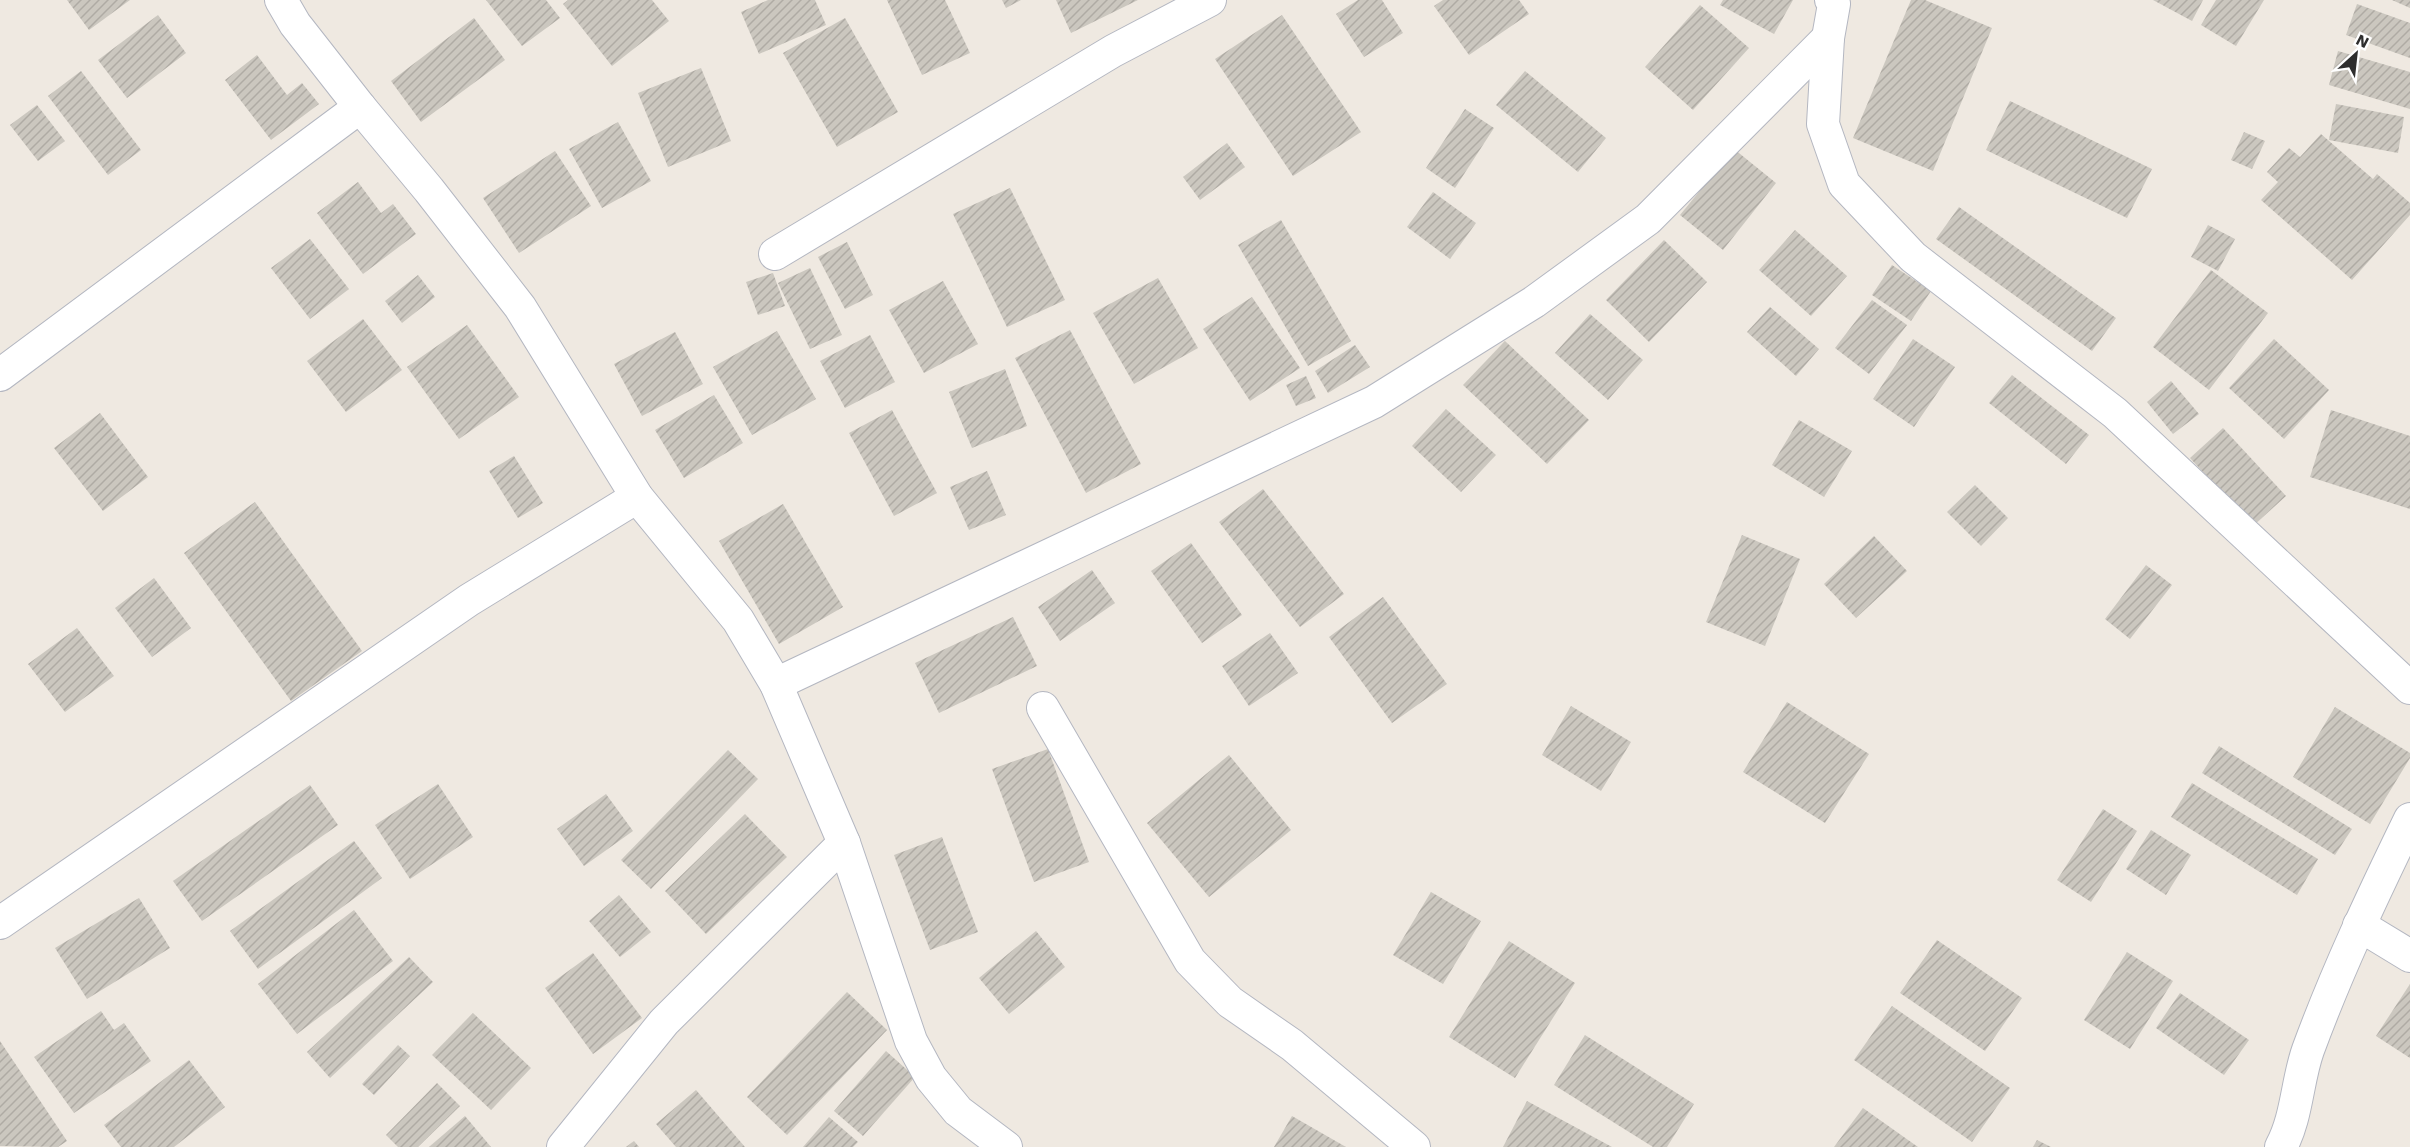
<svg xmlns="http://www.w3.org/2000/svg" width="2410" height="1147" viewBox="0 0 2410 1147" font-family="'Work Sans',sans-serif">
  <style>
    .building { fill: url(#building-hatch) }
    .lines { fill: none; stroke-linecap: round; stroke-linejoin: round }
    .street-casing { stroke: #b4b7c1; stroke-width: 34 }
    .street { stroke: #fff; stroke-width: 32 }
  </style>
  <defs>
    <pattern id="building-hatch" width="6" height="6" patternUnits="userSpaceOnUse" patternTransform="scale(1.5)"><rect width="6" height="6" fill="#cbc7bf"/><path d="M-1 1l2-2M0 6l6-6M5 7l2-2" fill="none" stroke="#afaba4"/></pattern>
  </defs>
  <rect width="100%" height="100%" fill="#efe9e1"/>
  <g class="building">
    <path d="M67,0H130L89,30Z"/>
    <path d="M486,0H546L560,18L522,46Z"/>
    <path d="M568,0H652L669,21L612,66L563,4Z"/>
    <path d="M768,0H815L826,25L759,54L741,12Z"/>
    <path d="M887,0H945L970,53L922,75Z"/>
    <path d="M1002,0H1021L1006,8Z"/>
    <path d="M1056,0H1138L1071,33Z"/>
    <path d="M1358,0H1382L1403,33L1364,57L1336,14Z"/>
    <path d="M1443,0H1519L1529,14L1469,55L1434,6Z"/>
    <path d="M1723,0H1793L1774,34L1720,5Z"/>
    <path d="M1911,0H1925L1992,28L1933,171L1853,138Z"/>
    <path d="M2153,0H2203L2192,21Z"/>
    <path d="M2216,0H2264L2236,46L2201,25Z"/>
    <path d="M2392,0H2410V8Z"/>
    <path d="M2357,4L2410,23V58L2346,35Z"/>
    <path d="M1700,5L1749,48L1693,110L1645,67Z"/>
    <path d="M158,15L186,53L127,98L98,60Z"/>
    <path d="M1282,15L1361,132L1293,176L1215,59Z"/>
    <path d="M474,18L505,60L421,122L391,81Z"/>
    <path d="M845,18L898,112L837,147L783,53Z"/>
    <path d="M2338,51L2410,72V109L2329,85Z"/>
    <path d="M257,55L287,95L302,83L319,104L271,140L225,80Z"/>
    <path d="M701,68L731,141L668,167L638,93Z"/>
    <path d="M81,71L141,150L108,175L48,96Z"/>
    <path d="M1525,71L1606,138L1578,172L1496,105Z"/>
    <path d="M2010,101L2152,169L2127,218L1986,150Z"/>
    <path d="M2336,104L2404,117L2398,153L2329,140Z"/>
    <path d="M37,105L65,141L38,161L10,125Z"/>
    <path d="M1465,109L1494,128L1455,188L1426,168Z"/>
    <path d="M618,122L651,181L602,208L569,149Z"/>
    <path d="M2244,132L2265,141L2252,169L2231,160Z"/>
    <path d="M2321,134L2373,179L2377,174L2410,203V215L2352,280L2261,200L2278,182L2267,172L2289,148L2300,157Z"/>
    <path d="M1227,143L1245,167L1200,200L1183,177Z"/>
    <path d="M1734,149L1776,183L1723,250L1680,215Z"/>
    <path d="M555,151L591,206L519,253L483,198Z"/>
    <path d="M358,182L381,213L393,204L416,234L363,274L317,213Z"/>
    <path d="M1010,188L1065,300L1007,327L953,214Z"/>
    <path d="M1433,192L1476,223L1450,259L1407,227Z"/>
    <path d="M1959,207L2116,318L2092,351L1936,239Z"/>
    <path d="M1281,220L1351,341L1308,366L1238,245Z"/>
    <path d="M2208,225L2235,239L2218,271L2191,257Z"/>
    <path d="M1795,230L1847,276L1811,316L1759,270Z"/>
    <path d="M310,239L349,289L310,319L271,268Z"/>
    <path d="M1664,240L1707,282L1649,342L1606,300Z"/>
    <path d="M847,242L873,295L845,309L818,257Z"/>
    <path d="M1892,265L1931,291L1911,321L1872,295Z"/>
    <path d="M810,268L842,335L810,349L778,283Z"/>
    <path d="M2211,270L2268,313L2209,390L2153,347Z"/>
    <path d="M773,273L785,306L758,315L746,282Z"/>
    <path d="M418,275L435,297L402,323L385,301Z"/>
    <path d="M1158,278L1198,348L1134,384L1093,313Z"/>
    <path d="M943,281L978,344L924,373L889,310Z"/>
    <path d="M1252,297L1300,368L1250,401L1203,329Z"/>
    <path d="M1872,300L1907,325L1869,374L1835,348Z"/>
    <path d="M1770,307L1819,349L1796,376L1747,332Z"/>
    <path d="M1590,314L1643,360L1608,400L1555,353Z"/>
    <path d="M363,319L402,370L346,412L307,361Z"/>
    <path d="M467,325L519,397L459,439L407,367Z"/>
    <path d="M1070,330L1141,464L1086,493L1015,358Z"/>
    <path d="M777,331L816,399L752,435L713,367Z"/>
    <path d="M675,332L703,384L642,416L614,364Z"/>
    <path d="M870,335L895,382L845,408L820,361Z"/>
    <path d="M1913,339L1955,367L1914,427L1873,399Z"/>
    <path d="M2274,339L2329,390L2284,439L2229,388Z"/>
    <path d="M1505,341L1589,420L1547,464L1463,385Z"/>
    <path d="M1355,345L1370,367L1328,393L1315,371Z"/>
    <path d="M1005,369L1027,426L972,448L949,392Z"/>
    <path d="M2012,375L2089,435L2066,464L1989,403Z"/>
    <path d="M1306,376L1316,398L1296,406L1286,385Z"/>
    <path d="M2171,381L2199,414L2173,434L2147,402Z"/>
    <path d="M714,395L743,443L684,478L655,430Z"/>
    <path d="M1446,409L1496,455L1461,492L1412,446Z"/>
    <path d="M892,410L937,493L894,516L849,433Z"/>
    <path d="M2331,410L2410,436V509L2310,477Z"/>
    <path d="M100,413L148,477L103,511L54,448Z"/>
    <path d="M1799,420L1852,451L1824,497L1772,465Z"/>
    <path d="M2223,428L2286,496L2253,526L2190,458Z"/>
    <path d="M514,456L543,503L518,518L489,471Z"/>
    <path d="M987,471L1006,515L969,530L950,487Z"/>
    <path d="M1975,485L2008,518L1981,546L1947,512Z"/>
    <path d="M1263,489L1344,594L1300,627L1219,522Z"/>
    <path d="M255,502L362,651L291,701L184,553Z"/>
    <path d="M783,504L843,607L779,644L719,541Z"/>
    <path d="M1742,535L1800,559L1765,646L1706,622Z"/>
    <path d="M1874,536L1907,571L1856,618L1824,584Z"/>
    <path d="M1191,543L1242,615L1202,643L1151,571Z"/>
    <path d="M2146,565L2172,585L2130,639L2105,619Z"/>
    <path d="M1092,570L1115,603L1060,641L1038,607Z"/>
    <path d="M154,578L191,628L152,657L115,608Z"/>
    <path d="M1383,597L1447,684L1392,723L1329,637Z"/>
    <path d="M1013,617L1037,666L939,713L915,663Z"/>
    <path d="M77,628L114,676L65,712L28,664Z"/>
    <path d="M1270,633L1298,673L1249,706L1222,666Z"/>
    <path d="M1787,702L1869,754L1825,823L1743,772Z"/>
    <path d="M1571,706L1631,742L1601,791L1542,755Z"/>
    <path d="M2335,707L2410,753V758L2370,824L2293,777Z"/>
    <path d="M2219,746L2352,829L2335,855L2202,773Z"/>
    <path d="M1048,749L1089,862L1034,882L992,769Z"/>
    <path d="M728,750L758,779L651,889L621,860Z"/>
    <path d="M1229,755L1291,830L1209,897L1147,823Z"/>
    <path d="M2192,783L2318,859L2297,895L2171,817Z"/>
    <path d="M438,784L473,837L410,879L375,825Z"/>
    <path d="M310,785L338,825L202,921L173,881Z"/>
    <path d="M606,794L633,831L584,866L557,829Z"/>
    <path d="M2103,809L2137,831L2091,902L2057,880Z"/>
    <path d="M745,814L787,857L706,934L665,891Z"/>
    <path d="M2151,830L2191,855L2166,895L2126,869Z"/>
    <path d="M942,837L978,932L930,950L894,855Z"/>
    <path d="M354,841L382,878L258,969L230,931Z"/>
    <path d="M1431,892L1481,921L1443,984L1393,955Z"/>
    <path d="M619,895L651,932L620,957L589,921Z"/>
    <path d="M139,898L170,948L87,999L55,948Z"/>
    <path d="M354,910L393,961L297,1034L258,984Z"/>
    <path d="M1036,931L1065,967L1009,1014L979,978Z"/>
    <path d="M1937,940L2022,998L1985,1051L1900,993Z"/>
    <path d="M1509,941L1575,983L1515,1078L1449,1037Z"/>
    <path d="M2127,952L2173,981L2130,1049L2084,1020Z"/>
    <path d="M593,953L642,1018L593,1054L545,988Z"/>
    <path d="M409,957L433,982L330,1078L307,1052Z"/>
    <path d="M2410,984V1058L2376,1036Z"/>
    <path d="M847,992L887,1030L787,1135L747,1097Z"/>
    <path d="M2180,993L2249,1040L2224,1075L2156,1028Z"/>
    <path d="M1892,1006L2010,1088L1972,1142L1854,1060Z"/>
    <path d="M101,1011L114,1030L124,1023L151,1061L74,1113L34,1057Z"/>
    <path d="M473,1013L531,1068L491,1110L432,1055Z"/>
    <path d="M1585,1035L1694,1104L1667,1147H1653L1554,1085Z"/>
    <path d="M0,1041L67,1141L58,1147L0,1146Z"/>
    <path d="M398,1045L410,1056L374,1095L362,1084Z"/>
    <path d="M886,1051L915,1077L863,1136L834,1111Z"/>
    <path d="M189,1060L225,1107L174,1147H121L104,1125Z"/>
    <path d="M437,1083L460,1106L418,1147H398L386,1135Z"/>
    <path d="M696,1090L745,1147H676L656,1124Z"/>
    <path d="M1527,1101L1612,1147H1503Z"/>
    <path d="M1863,1108L1918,1147H1834Z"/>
    <path d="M465,1116L491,1147H429Z"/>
    <path d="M1292,1116L1346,1147H1274Z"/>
    <path d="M829,1117L858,1142L853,1147H803Z"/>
    <path d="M2037,1140L2051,1147H2033Z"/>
    <path d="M634,1141L639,1147H626Z"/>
  </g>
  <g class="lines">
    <g class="street-casing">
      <g id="street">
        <path d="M281,0L295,24L360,107L429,190L520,307L637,497L738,620L776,684L844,843L911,1041L931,1078L958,1111L1006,1147"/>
        <path d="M1831,0L1834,4L1828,38L1823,124L1844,184L1913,257L2115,413L2410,688"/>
        <path d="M775,254L1113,51L1210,0"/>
        <path d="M0,375L360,107"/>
        <path d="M776,684L1374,402L1534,302L1648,219L1828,38"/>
        <path d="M1043,708L1190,961L1230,1002L1292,1045L1414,1147"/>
        <path d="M0,923L469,600L637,497"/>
        <path d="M2359,925L2410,956"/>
        <path d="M563,1147L664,1022L844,843"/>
        <path d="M2281,1147C2297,1118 2297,1081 2308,1050C2337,971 2373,895 2410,819"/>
      </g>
    </g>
    <use href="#street" class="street"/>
  </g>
  <g transform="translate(2356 54) rotate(27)" stroke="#ffffff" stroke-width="4.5" paint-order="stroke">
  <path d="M0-4.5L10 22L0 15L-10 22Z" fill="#2e2e2e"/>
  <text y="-9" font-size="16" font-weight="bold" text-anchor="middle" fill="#2e2e2e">N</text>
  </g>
</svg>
